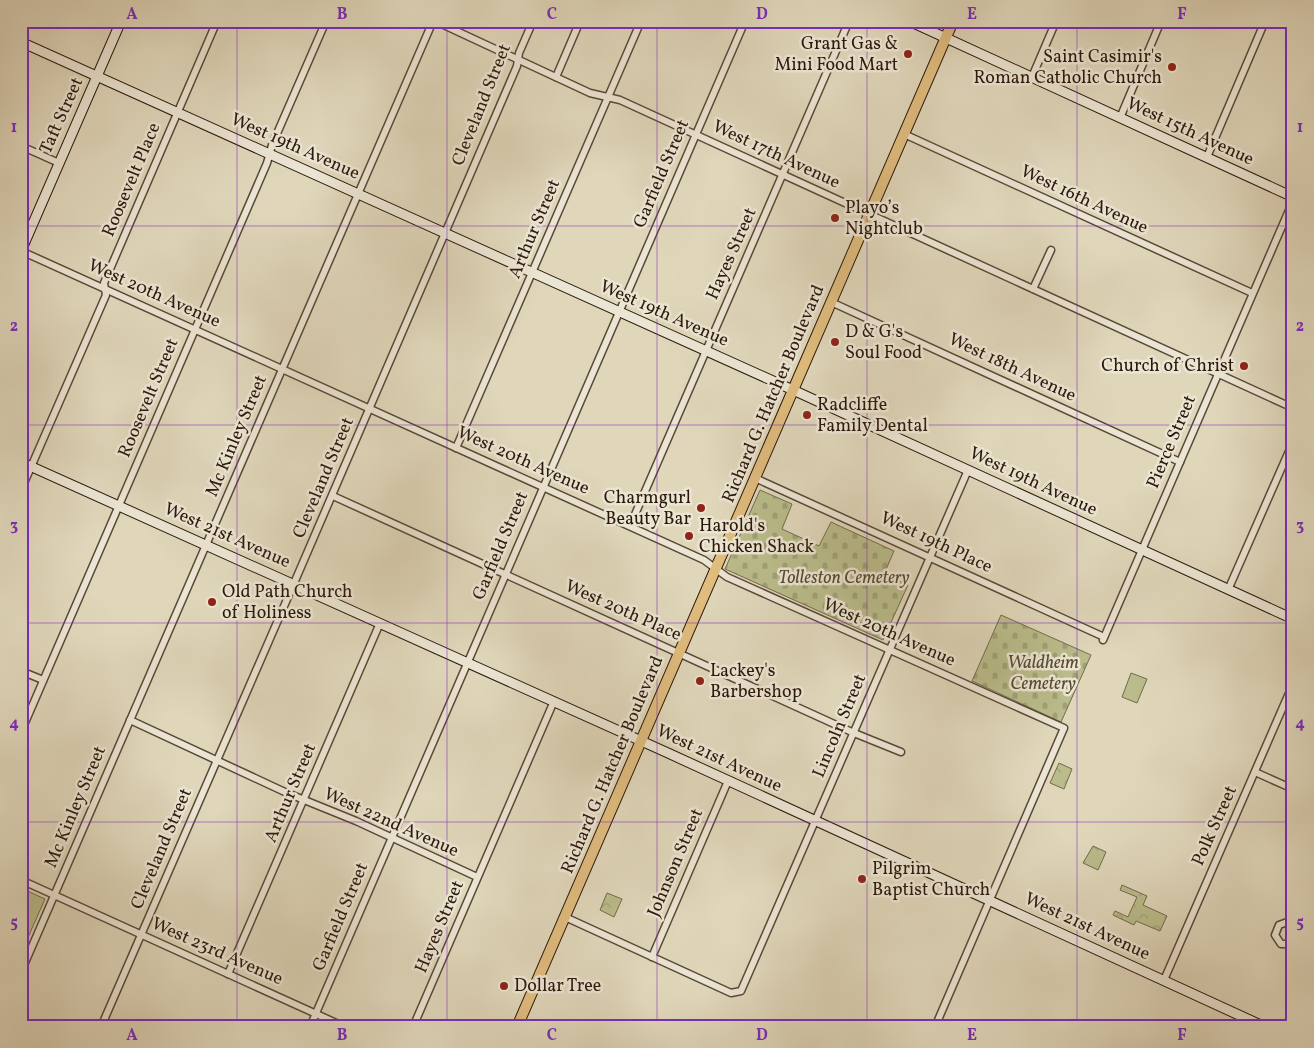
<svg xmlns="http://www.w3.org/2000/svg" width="1314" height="1048" viewBox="0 0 1314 1048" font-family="Vollkorn,serif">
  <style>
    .grass { fill: #babc8b; stroke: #736a4b }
    .cemetery { fill: url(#cemetery-stones); stroke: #736a4b }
    .park { fill: url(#park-crowns); stroke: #736a4b }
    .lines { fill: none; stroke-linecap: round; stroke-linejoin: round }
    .street-casing { stroke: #594837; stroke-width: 9 }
    .secondary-casing { stroke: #2c180b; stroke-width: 11 }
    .primary-casing { stroke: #2c180b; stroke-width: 12 }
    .street { stroke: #ebe5d3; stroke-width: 6 }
    .secondary { stroke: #ebe5d3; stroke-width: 9 }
    .primary { stroke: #e0bc7e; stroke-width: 10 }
    .grid { fill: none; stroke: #7b2cbf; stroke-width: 1; stroke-opacity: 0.55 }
    .poi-dot { fill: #8f2418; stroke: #ebe5d3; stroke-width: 2 }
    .labels { text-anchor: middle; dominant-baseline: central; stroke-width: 5; stroke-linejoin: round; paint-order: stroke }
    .poi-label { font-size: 18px; fill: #2c180b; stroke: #ebe5d3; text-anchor: start }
    .street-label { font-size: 18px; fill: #2c180b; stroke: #ebe5d3 }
    .park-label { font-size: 18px; font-style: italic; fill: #574931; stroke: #ebe5d3 }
    .neatline { fill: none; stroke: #7b2cbf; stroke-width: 2 }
    .grid-label { font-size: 16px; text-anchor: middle; font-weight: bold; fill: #7b2cbf }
  </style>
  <defs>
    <pattern id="cemetery-stones" width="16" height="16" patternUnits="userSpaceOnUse" patternTransform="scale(1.25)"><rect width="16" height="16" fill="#babc8b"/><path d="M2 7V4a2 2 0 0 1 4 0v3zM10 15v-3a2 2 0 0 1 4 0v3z" fill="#a0a177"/></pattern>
    <pattern id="park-crowns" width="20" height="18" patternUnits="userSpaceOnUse" patternTransform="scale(1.25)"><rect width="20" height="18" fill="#babc8b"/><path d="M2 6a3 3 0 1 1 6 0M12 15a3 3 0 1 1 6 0" fill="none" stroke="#a0a177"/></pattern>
  </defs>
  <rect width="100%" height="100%" fill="#e0d7bb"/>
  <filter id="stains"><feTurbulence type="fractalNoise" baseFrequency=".004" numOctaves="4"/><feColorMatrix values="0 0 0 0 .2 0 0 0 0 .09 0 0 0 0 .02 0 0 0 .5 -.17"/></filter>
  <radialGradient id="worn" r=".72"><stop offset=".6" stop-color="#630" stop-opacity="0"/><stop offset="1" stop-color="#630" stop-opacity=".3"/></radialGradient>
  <g class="grass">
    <path d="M1131,673L1147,679L1137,703L1122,697Z"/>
    <path d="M23,889L45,899L22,951L21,894Z"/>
  </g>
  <g class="cemetery">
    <path d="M760,490L792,504L782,529L819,546L831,522L894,551L884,574L908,585L883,640L725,569Z"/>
    <path d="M1001,615L1091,655L1061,722L972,681Z"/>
  </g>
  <g class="park">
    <path d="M1059,763L1072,769L1064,789L1050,783Z"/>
    <path d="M1093,846L1106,852L1098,870L1083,863Z"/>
    <path d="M1122,885L1147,896L1143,905L1167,916L1160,931L1136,921L1134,925L1113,915L1115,911L1128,917L1137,897L1120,890Z"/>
    <path d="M607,893L622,899L614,917L600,910Z"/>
  </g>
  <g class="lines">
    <g class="street-casing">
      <g id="street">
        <path d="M435,21L590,93L620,100L1293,408"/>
        <path d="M556,77L580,21"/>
        <path d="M1032,77L1056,21"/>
        <path d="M1120,118L1161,21"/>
        <path d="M904,134L1252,293"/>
        <path d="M21,146L59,163"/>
        <path d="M1207,157L1265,21"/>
        <path d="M21,251L704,560L727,577L1064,728L935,1027"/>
        <path d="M1033,289L1051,250"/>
        <path d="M831,302L1180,462"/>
        <path d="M456,448L641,21"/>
        <path d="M755,478L1104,637"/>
        <path d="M21,490L106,295L104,283L217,21"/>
        <path d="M333,496L854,733L901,752"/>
        <path d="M630,526L849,21"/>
        <path d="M1228,590L1293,442"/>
        <path d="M1103,640L1293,201"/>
        <path d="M21,671L43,680"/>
        <path d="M130,720L287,793L356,821L477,877"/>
        <path d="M21,732L267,163L272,145L326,21"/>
        <path d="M1255,772L1293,789"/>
        <path d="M21,880L345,1027"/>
        <path d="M565,917L731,993L741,991L968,470"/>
        <path d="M1293,920L1279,925L1275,935L1281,944H1293"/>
        <path d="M652,957L728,781"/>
        <path d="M21,972L433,21"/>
        <path d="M228,974L380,623"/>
        <path d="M1164,980L1293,684"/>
        <path d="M101,1027C241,707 379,387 517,66L519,53L533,21"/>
        <path d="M310,1027L745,21"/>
        <path d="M413,1027L554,701"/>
      </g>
    </g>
    <g class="secondary-casing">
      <g id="secondary">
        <path d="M909,21L1293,197"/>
        <path d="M21,42L793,390L1293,619"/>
        <path d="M21,251L121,21"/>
        <path d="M21,462L668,753L1265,1027"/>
      </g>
    </g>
    <g class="primary-casing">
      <path id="primary" d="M517,1027L953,21"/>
    </g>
    <use href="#street" class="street"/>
    <use href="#secondary" class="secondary"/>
    <use href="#primary" class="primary"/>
  </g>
  <path class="grid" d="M237,21V1027M447,21V1027M657,21V1027M867,21V1027M1077,21V1027M21,226H1293M21,425H1293M21,623H1293M21,822H1293"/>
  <g class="poi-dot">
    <circle cx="908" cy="54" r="5"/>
    <circle cx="1172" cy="67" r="5"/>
    <circle cx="835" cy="218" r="5"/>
    <circle cx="835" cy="342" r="5"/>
    <circle cx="1244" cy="366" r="5"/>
    <circle cx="807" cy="415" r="5"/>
    <circle cx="701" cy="508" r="5"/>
    <circle cx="689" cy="536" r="5"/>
    <circle cx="212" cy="602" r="5"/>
    <circle cx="700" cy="681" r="5"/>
    <circle cx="862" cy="879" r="5"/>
    <circle cx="504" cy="986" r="5"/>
  </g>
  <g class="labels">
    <g class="poi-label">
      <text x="898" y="44" text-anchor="end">Grant Gas &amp;<tspan x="898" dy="21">Mini Food Mart</tspan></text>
      <text x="1162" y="57" text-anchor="end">Saint Casimir's<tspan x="1162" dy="21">Roman Catholic Church</tspan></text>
      <text x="845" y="208">Playo’s<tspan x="845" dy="21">Nightclub</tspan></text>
      <text x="845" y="332">D &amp; G's<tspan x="845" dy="21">Soul Food</tspan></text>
      <text x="1234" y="366" text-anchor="end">Church of Christ</text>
      <text x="817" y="405">Radcliffe<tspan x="817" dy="21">Family Dental</tspan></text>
      <text x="691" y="498" text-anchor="end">Charmgurl<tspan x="691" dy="21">Beauty Bar</tspan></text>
      <text x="699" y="526">Harold's<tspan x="699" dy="21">Chicken Shack</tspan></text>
      <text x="222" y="592">Old Path Church<tspan x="222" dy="21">of Holiness</tspan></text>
      <text x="710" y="671">Lackey's<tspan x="710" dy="21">Barbershop</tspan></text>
      <text x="872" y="869">Pilgrim<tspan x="872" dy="21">Baptist Church</tspan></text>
      <text x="514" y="986">Dollar Tree</text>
    </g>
    <g class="street-label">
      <text transform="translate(482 105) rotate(-68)">Cleveland Street</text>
      <text transform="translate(62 116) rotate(-66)">Taft Street</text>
      <text transform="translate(1190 132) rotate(25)">West 15th Avenue</text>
      <text transform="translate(295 147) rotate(24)">West 19th Avenue</text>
      <text transform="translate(776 155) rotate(25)">West 17th Avenue</text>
      <text transform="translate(662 174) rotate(-67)">Garfield Street</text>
      <text transform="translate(132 180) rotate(-67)">Roosevelt Place</text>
      <text transform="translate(1084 200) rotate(25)">West 16th Avenue</text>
      <text transform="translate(535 229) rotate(-67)">Arthur Street</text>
      <text transform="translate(732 254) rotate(-66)">Hayes Street</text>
      <text transform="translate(154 294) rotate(24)">West 20th Avenue</text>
      <text transform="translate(664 314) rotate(24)">West 19th Avenue</text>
      <text transform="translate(1012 368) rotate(25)">West 18th Avenue</text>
      <text transform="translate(774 394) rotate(-67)">Richard G. Hatcher Boulevard</text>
      <text transform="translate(149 398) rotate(-67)">Roosevelt Street</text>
      <text transform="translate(237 436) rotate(-67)">Mc Kinley Street</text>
      <text transform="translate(1172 442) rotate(-67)">Pierce Street</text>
      <text transform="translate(523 461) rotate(24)">West 20th Avenue</text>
      <text transform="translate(324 478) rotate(-67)">Cleveland Street</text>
      <text transform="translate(1033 482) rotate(25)">West 19th Avenue</text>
      <text transform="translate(227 536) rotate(24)">West 21st Avenue</text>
      <text transform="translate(936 543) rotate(25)">West 19th Place</text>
      <text transform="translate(501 546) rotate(-67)">Garfield Street</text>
      <text transform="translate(623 611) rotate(24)">West 20th Place</text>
      <text transform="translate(889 633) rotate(24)">West 20th Avenue</text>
      <text transform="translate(840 726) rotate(-67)">Lincoln Street</text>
      <text transform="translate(719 759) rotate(25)">West 21st Avenue</text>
      <text transform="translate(613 765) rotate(-67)">Richard G. Hatcher Boulevard</text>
      <text transform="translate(291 793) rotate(-67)">Arthur Street</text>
      <text transform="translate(76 807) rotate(-67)">Mc Kinley Street</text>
      <text transform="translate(391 823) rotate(24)">West 22nd Avenue</text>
      <text transform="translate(1215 826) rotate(-66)">Polk Street</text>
      <text transform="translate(162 849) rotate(-67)">Cleveland Street</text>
      <text transform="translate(676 863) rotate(-67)">Johnson Street</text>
      <text transform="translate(341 917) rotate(-67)">Garfield Street</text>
      <text transform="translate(440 927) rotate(-67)">Hayes Street</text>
      <text transform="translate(1087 927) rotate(25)">West 21st Avenue</text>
      <text transform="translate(217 952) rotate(24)">West 23rd Avenue</text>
    </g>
    <g class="park-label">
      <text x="844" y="578">Tolleston Cemetery</text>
      <text x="1043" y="663">Waldheim<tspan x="1043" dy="21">Cemetery</tspan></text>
    </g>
  </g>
  <rect width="1314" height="1048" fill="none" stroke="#e0d7bb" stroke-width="55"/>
  <rect x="28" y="28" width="1258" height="992" class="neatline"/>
  <g class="grid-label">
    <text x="132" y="19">A</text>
    <text x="342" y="19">B</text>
    <text x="552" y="19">C</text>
    <text x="762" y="19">D</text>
    <text x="972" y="19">E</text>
    <text x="1182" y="19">F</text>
    <text x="14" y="132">1</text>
    <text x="1300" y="132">1</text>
    <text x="14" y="331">2</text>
    <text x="1300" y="331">2</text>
    <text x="14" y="530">3</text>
    <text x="1300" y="530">3</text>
    <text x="14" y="728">4</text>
    <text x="1300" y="728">4</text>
    <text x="14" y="927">5</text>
    <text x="1300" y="927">5</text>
    <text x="132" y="1040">A</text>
    <text x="342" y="1040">B</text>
    <text x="552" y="1040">C</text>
    <text x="762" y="1040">D</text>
    <text x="972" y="1040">E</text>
    <text x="1182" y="1040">F</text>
  </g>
  <rect width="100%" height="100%" filter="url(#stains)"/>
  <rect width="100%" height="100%" fill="url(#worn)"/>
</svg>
